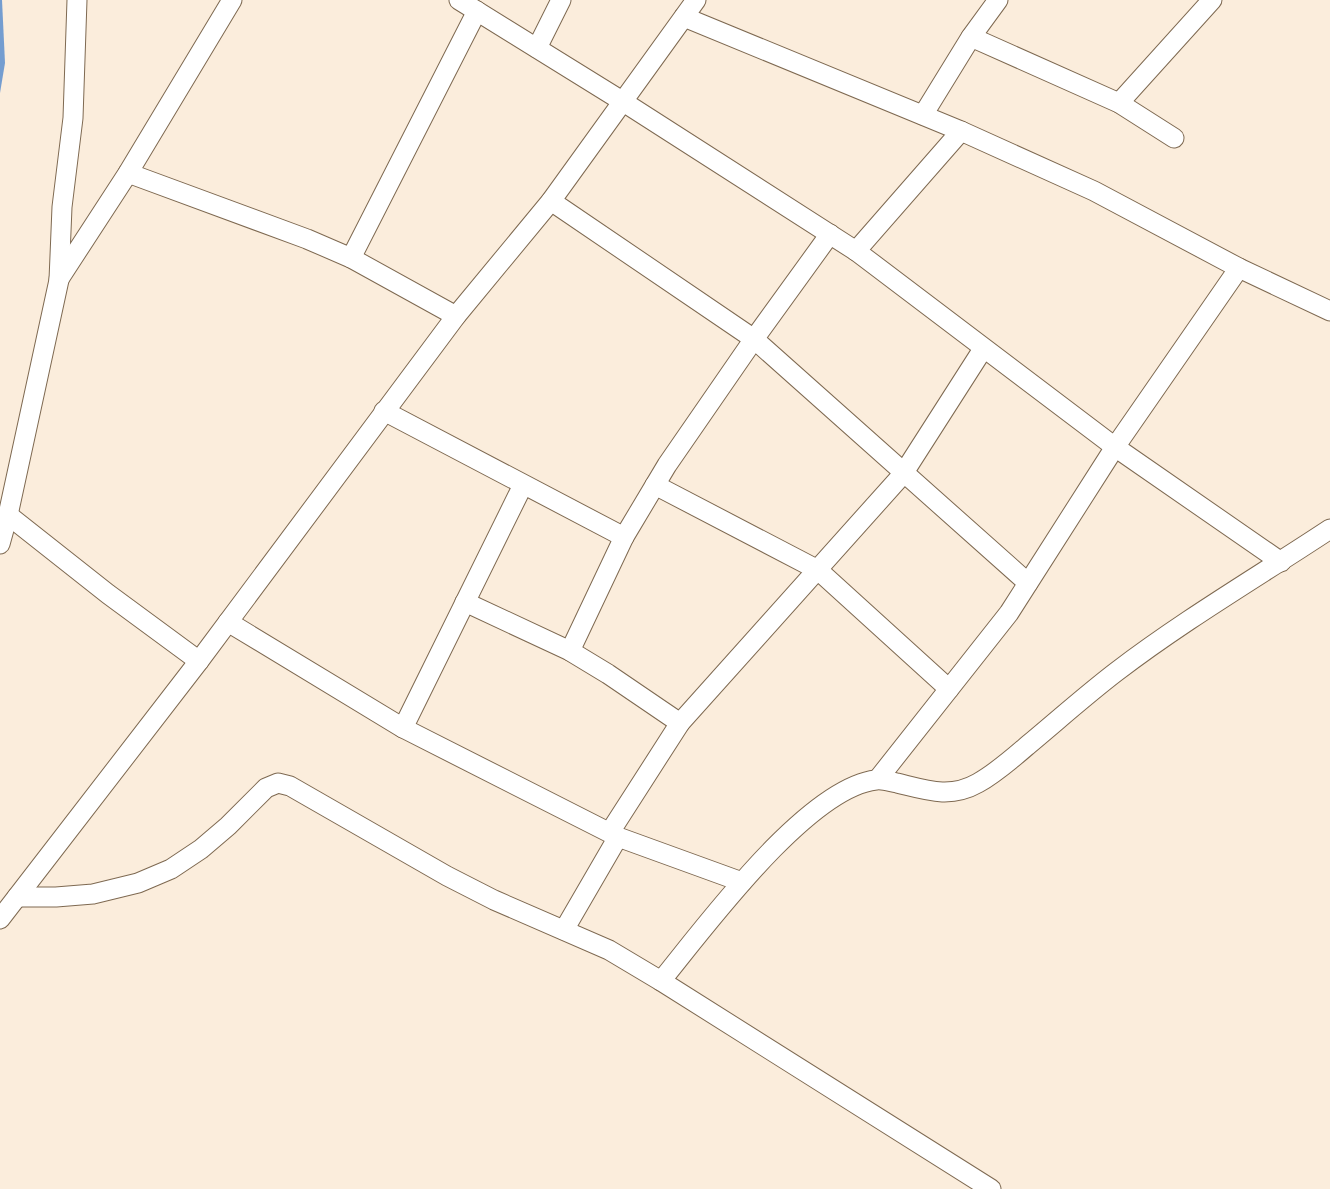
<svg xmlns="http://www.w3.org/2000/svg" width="1330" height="1189" viewBox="0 0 1330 1189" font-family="Mulish,sans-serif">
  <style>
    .water { fill: #749dd0 }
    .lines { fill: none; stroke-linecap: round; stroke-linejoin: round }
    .minor-casing { stroke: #7e6951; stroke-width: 21 }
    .minor { stroke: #fff; stroke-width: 19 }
  </style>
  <rect width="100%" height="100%" fill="#fbeddc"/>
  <path class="water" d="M0,0H2L5,63L0,93Z"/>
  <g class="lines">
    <g class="minor-casing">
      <g id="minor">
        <path d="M459,0L622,101L856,251L1115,447L1281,562"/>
        <path d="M684,17L961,131L1094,191L1239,268L1330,311"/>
        <path d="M971,37L1119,103L1174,138"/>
        <path d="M537,48L561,0"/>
        <path d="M1119,103L1212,0"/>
        <path d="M923,115L971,37L998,0"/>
        <path d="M128,173L307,239L351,258L456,316"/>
        <path d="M551,201L754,339L1028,583"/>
        <path d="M856,251L961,131"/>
        <path d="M351,258L477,11"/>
        <path d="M59,279L128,173L232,0"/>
        <path d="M384,411L624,537"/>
        <path d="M655,485L818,570L949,689"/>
        <path d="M8,515L108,594L199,661"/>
        <path d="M0,544L8,515L59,280L62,207L73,118L77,0"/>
        <path d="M465,602L570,651L608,674L680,723"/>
        <path d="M228,622L403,728L618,837L742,882"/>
        <path d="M570,651L624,537L667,465L754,339L830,234"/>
        <path d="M403,728L523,485"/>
        <path d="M878,779L1009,613L1115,447L1239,268"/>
        <path d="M610,832L680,723L903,474L983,349"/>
        <path d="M17,897H56L93,894L138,883L171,869L201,849L228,826L266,788L278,783L290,786L447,876L494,900L609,950L661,981L991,1189"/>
        <path d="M0,919L199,661L456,316L551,201L696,0"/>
        <path d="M564,930L618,837"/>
        <path d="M661,981C705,927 807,788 876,780C883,779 891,782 897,783C926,790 950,799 978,783C996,773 1013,758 1028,745C1058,720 1086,695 1116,672C1184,620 1259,576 1330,529"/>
      </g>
    </g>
    <use href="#minor" class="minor"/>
  </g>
</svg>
